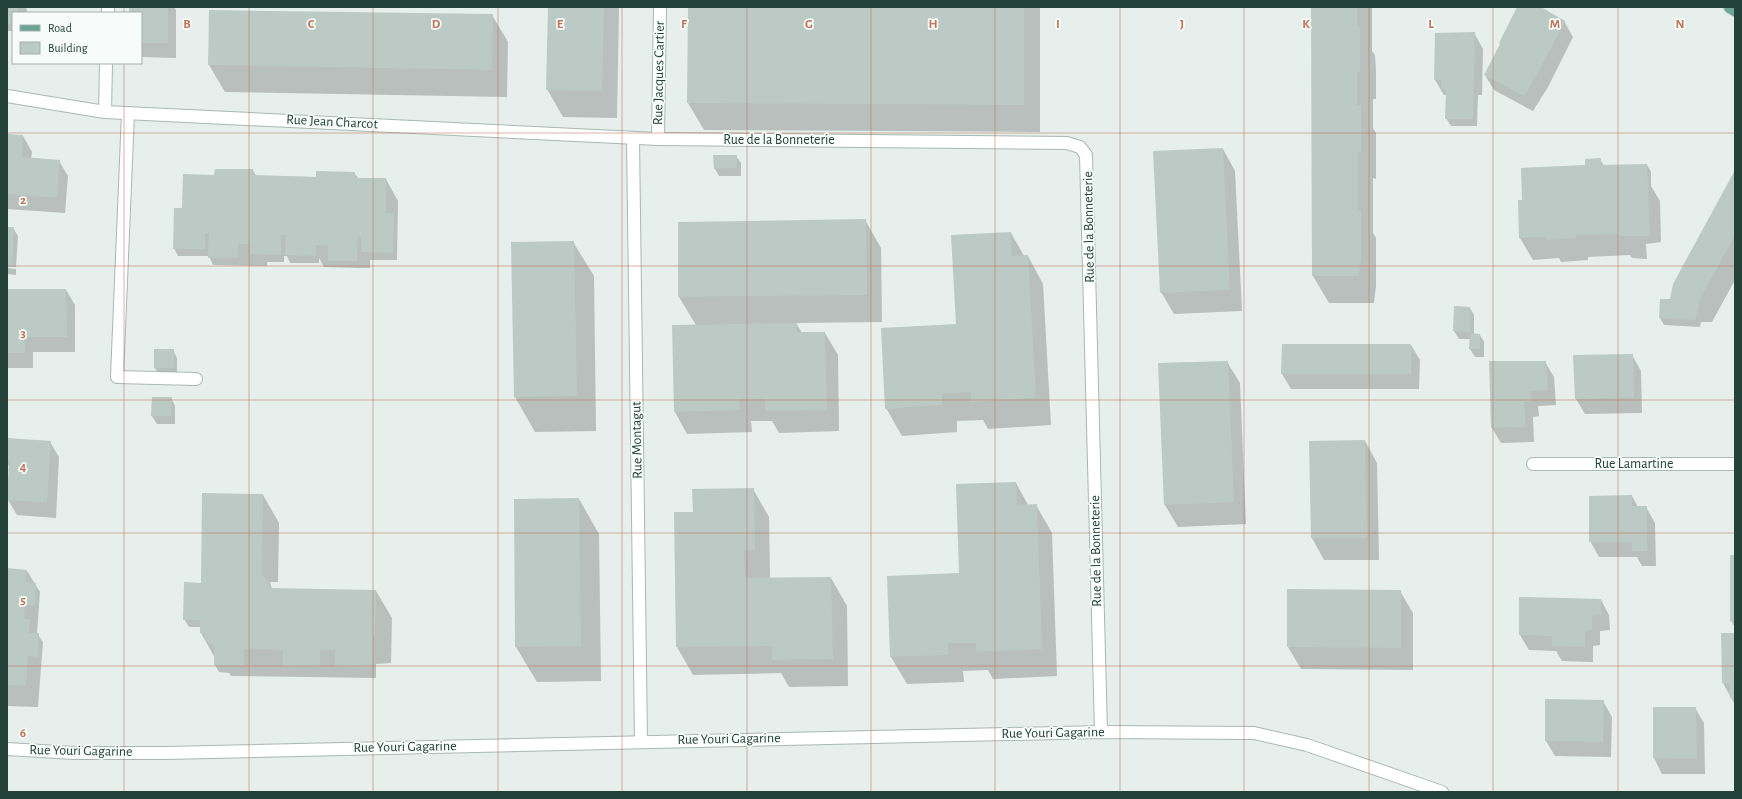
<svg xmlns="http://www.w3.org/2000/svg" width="1742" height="799" viewBox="0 0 1742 799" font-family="'Alegreya Sans',sans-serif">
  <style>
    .shadow { fill: #0003 }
    .building { fill: #bbcac4 }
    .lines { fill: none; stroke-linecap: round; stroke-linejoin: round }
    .lane-casing { stroke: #a8b8b2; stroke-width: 14 }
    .street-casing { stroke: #a8b8b2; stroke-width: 14 }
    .primary-casing { stroke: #c2cac8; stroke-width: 14 }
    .lane { stroke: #fff; stroke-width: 12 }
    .street { stroke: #fff; stroke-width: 12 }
    .primary { stroke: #6aa596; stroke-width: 12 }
    .grid { fill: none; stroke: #c07456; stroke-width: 1; stroke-opacity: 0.55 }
    .labels { text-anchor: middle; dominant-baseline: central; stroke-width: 3.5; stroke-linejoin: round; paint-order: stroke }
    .street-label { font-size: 14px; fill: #24423a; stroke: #f7fbf9 }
    .grid-label { font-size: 13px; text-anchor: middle; font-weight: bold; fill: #c07456; stroke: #f7fbf9; stroke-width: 3.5; stroke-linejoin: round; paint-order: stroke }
  </style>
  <rect width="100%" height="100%" fill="#e6efeb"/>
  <g class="shadow">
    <path d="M7,7H26L27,10V13H13V31H7Z"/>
    <path d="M130,7H174L176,10V58L141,57V13H130Z"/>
    <path d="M549,7H619L617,118L563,117L547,89Z"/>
    <path d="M689,7H1040V132L704,130L688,103Z"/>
    <path d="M1312,7H1372V51L1375,55L1376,69V99H1373V128L1376,133V179L1373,178V233L1376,238V286L1374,303H1329L1313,276Z"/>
    <path d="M1518,7H1538L1564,21L1573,37L1548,87L1533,111L1494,90L1485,75L1501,45Z"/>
    <path d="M492,15L508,42L507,97L225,92L209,65Z"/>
    <path d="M1474,33L1483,49L1482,95H1478L1477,126H1451L1446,118V95H1444L1435,80Z"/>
    <path d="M7,135L23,136L32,152L31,158L59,161L68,176L65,213L7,209Z"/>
    <path d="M1223,149L1235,171L1242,311L1174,314L1161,292Z"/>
    <path d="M736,156L741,163V176H719L715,169Z"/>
    <path d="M1600,159L1604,166L1647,165L1651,172V186L1660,201L1661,242L1646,244L1647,259L1632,258L1630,255L1588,257V260L1561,262L1559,258L1533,260L1520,238L1523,201Z"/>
    <path d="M253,170L256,176L317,177L354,173L358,178L386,179L398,201L397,260H370V268H361L324,267L319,258V263H290L287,256H284V262H267V266L213,265L209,256H178L174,248L181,209L215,175Z"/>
    <path d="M1735,172V280L1712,322H1701L1700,327L1664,325L1660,318L1671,300Z"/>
    <path d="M865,220L881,248L882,322L796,323L802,333H825L838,355L839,431L779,433L772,421H751L752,432L687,434L675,412L673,326L696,325L679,297Z"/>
    <path d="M7,228H13L18,236L16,267L7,266Z"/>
    <path d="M1011,233L1024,256H1028L1043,284L1051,425L988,429L983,420L957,421V432L902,436L886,408L957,325Z"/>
    <path d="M573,242L594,276L596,431L535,432L515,397L512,243Z"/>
    <path d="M7,268L16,269V275L7,274Z"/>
    <path d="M7,290H66L75,305V352H33V368H7Z"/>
    <path d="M1455,307L1470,308L1474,315V334L1480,335L1484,342V357H1475L1470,349L1471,339H1459L1454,331Z"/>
    <path d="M1411,345L1420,360L1419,389H1291L1282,374Z"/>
    <path d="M173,350L177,358V375H159L155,368Z"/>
    <path d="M1632,355L1641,371L1642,413L1585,414L1576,399Z"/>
    <path d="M1227,362L1240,383L1246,524L1178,527L1165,505Z"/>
    <path d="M1545,362L1554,377L1556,405L1538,406L1539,416L1533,417L1534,442L1501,443L1492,428Z"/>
    <path d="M153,398H171L175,406V424H157L152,416Z"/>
    <path d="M7,439L50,442L59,457L56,518L17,515L8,500L10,467L7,463Z"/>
    <path d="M1365,441L1377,463L1379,560H1324L1312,538L1310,442Z"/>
    <path d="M1016,483L1028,505H1036L1052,533L1057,676L993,679L988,670L963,671L964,682L907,684L891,657L888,577L960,574Z"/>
    <path d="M753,489L769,517L770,579L831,578L847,606L848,686L789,687L781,673L693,675L677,647L675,513H694Z"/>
    <path d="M263,495L279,523L278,582H270L272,589L376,591L392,618L391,663L376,664V678L231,676L229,673L219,672L215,665V658L201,633V627H189L184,619L202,584Z"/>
    <path d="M1632,496L1638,507H1646L1655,523L1656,566H1642L1637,557H1599L1590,541Z"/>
    <path d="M579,499L599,534L601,681L537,682L516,647Z"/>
    <path d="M1735,556V627L1731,621Z"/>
    <path d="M7,569L27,571L40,592L37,633L43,642L38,707L7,706Z"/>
    <path d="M1288,590L1400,591L1413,613V670L1301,669L1288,647Z"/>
    <path d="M1601,600L1609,615L1610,630L1600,631V645L1593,646V662L1562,661L1556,651L1529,650L1520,635Z"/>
    <path d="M1735,634V705L1723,683Z"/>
    <path d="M1603,701L1612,717L1611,757L1555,756L1546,741Z"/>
    <path d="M1654,708H1695L1704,723L1705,774H1662L1654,758Z"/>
  </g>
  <g class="building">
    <path d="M7,7H18V13H13V24H7Z"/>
    <path d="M129,7H168V43H141V13H129Z"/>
    <path d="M548,7H604L602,91L546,90Z"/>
    <path d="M688,7H1024V105L687,103Z"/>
    <path d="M1311,7H1357V25L1360,27V72H1357V105H1361V152L1358,151V210H1361V258L1359,276H1312Z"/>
    <path d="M1517,7H1541L1565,21L1539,71L1524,96L1484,75L1500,44L1499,43Z"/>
    <path d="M209,10L493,14L492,70L208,65Z"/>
    <path d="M1475,32L1473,119H1445L1446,91L1441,88V80H1434L1435,33Z"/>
    <path d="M7,134L23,135L22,157L60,160L57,198L7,194Z"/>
    <path d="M1223,148L1230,290L1160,293L1153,151Z"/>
    <path d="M713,155H737V168L714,169Z"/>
    <path d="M1601,158V165L1647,164L1650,236H1618V234L1576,235V238L1547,240V237L1519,238L1518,200H1522L1521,168L1585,165V159Z"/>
    <path d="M215,169H253V175L316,177V171L355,172V178H386V213H394L393,253L361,252V237L358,236L357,261H328V246L316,245V256L285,255L286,235H281V255L250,254V244H238V258H208L209,233H205V249H173L174,208H182L183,174L214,175Z"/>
    <path d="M1735,170V235L1699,301L1696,320L1659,318L1660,299H1670L1673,284Z"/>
    <path d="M866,219L867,295L678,297V222Z"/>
    <path d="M7,227H14L12,267H7Z"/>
    <path d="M1011,232L1012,256L1028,255L1036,398L971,402V392L942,394V405L885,409L881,328L956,324L951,235Z"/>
    <path d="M574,241L577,396L514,397L511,242Z"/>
    <path d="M7,289H66L67,337H25V353H7Z"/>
    <path d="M1454,306L1470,307V332L1453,331Z"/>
    <path d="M797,323V332H825L827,410L765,411V399H739L740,410L674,412L672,325Z"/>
    <path d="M1470,333L1480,334V349H1469Z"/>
    <path d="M1282,344H1411V374H1281Z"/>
    <rect x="154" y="349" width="20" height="19"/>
    <path d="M1633,354L1634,398L1575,399L1573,355Z"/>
    <path d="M1228,361L1234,502L1164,505L1158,363Z"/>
    <path d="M1489,361H1546L1548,390L1530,391L1531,401L1524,402L1526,427L1491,428Z"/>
    <path d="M152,397H172L171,416H151Z"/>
    <path d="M7,438L51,441L47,503L7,500L9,461H7Z"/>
    <path d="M1365,440L1367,538H1311L1309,441Z"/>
    <path d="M1016,482L1017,505L1037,504L1042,649L976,652V643H948V655L890,657L887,576L959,573L956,484Z"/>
    <path d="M754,488L755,550H744L745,578L831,577L833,659L772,660V646L676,647L674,512H693L692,489Z"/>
    <path d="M202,493L263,494L262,575L268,580L270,588L376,590L375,636H373L372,668L335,667V650H320V667L283,666V650L244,649V666L214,665V645L209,643L206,641L204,634L200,633V620H183L184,582L201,583Z"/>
    <path d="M1632,495V506H1647V551H1632V542H1589V496Z"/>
    <path d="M579,498L581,646L515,647L514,499Z"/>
    <rect x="1730" y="555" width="5" height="66"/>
    <path d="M7,568L27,570L26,582L36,583L35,605H25L24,619H30L29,633H39L38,657L28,656L26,686L7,685Z"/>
    <path d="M1287,589L1401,590V648L1287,647Z"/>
    <path d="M1519,597L1601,599V615L1592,616V630L1585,631V647L1552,646V636L1519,635Z"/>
    <path d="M1721,633H1735V698H1730L1729,683H1722Z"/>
    <path d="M1545,699L1604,700L1603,742L1545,741Z"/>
    <path d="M1653,707H1696L1697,759L1653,758Z"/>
  </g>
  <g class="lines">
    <g class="lane-casing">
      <g id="lane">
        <path d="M128,113L117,377L196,379"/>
        <path d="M633,139L641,741"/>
        <path d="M658,139L1067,143L1080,147L1086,155L1101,732"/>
      </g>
    </g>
    <g class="street-casing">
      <g id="street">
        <path d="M108,13V7"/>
        <path d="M7,96L105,112L658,139L660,7"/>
        <path d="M105,112L106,63"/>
        <path d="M1533,464H1735"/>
        <path d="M7,749L74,753H166L1101,732L1254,733L1307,745L1442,792"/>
      </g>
    </g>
    <g class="primary-casing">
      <path id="primary" d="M1730,7L1735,10"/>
    </g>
    <use href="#lane" class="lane"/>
    <use href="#street" class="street"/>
    <use href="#primary" class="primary"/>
  </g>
  <path class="grid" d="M124,7V13M249,7V792M373,7V792M498,7V792M622,7V792M747,7V792M871,7V792M995,7V792M1120,7V792M1244,7V792M1369,7V792M1493,7V792M1618,7V792M124,63V792M7,133H1735M7,266H1735M7,400H1735M7,533H1735M7,666H1735"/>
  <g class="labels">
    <g class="street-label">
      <text transform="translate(659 73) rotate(-89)">Rue Jacques Cartier</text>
      <text transform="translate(332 122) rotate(3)">Rue Jean Charcot</text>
      <text x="779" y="140">Rue de la Bonneterie</text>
      <text transform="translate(1089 227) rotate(-91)">Rue de la Bonneterie</text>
      <text transform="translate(637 440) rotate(-91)">Rue Montagut</text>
      <text x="1634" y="464">Rue Lamartine</text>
      <text transform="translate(1096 551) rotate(-91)">Rue de la Bonneterie</text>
      <text transform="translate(1053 733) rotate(-1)">Rue Youri Gagarine</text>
      <text transform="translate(729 739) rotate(-1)">Rue Youri Gagarine</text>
      <text transform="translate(405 747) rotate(-1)">Rue Youri Gagarine</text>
      <text transform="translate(81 751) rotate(1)">Rue Youri Gagarine</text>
    </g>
  </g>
  <g class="grid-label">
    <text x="187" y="28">B</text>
    <text x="311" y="28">C</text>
    <text x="436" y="28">D</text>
    <text x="560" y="28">E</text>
    <text x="684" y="28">F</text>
    <text x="809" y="28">G</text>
    <text x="933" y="28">H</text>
    <text x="1058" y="28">I</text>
    <text x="1182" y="28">J</text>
    <text x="1306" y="28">K</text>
    <text x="1431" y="28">L</text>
    <text x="1555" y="28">M</text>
    <text x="1680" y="28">N</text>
    <text x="23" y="204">2</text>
    <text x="23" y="337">3</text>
    <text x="23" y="471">4</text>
    <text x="23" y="604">5</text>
    <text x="23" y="737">6</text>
  </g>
  <rect width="1742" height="799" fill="none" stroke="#24423a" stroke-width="16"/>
  <rect x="12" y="12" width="130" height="52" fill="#f7fbf9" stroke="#a3b1ad"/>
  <rect x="20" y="25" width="20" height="6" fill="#6aa596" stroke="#a3b1ad"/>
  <text x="48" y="32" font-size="12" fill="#24423a">Road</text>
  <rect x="20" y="42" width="20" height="12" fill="#bbcac4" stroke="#a3b1ad"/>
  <text x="48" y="52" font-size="12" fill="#24423a">Building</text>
</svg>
